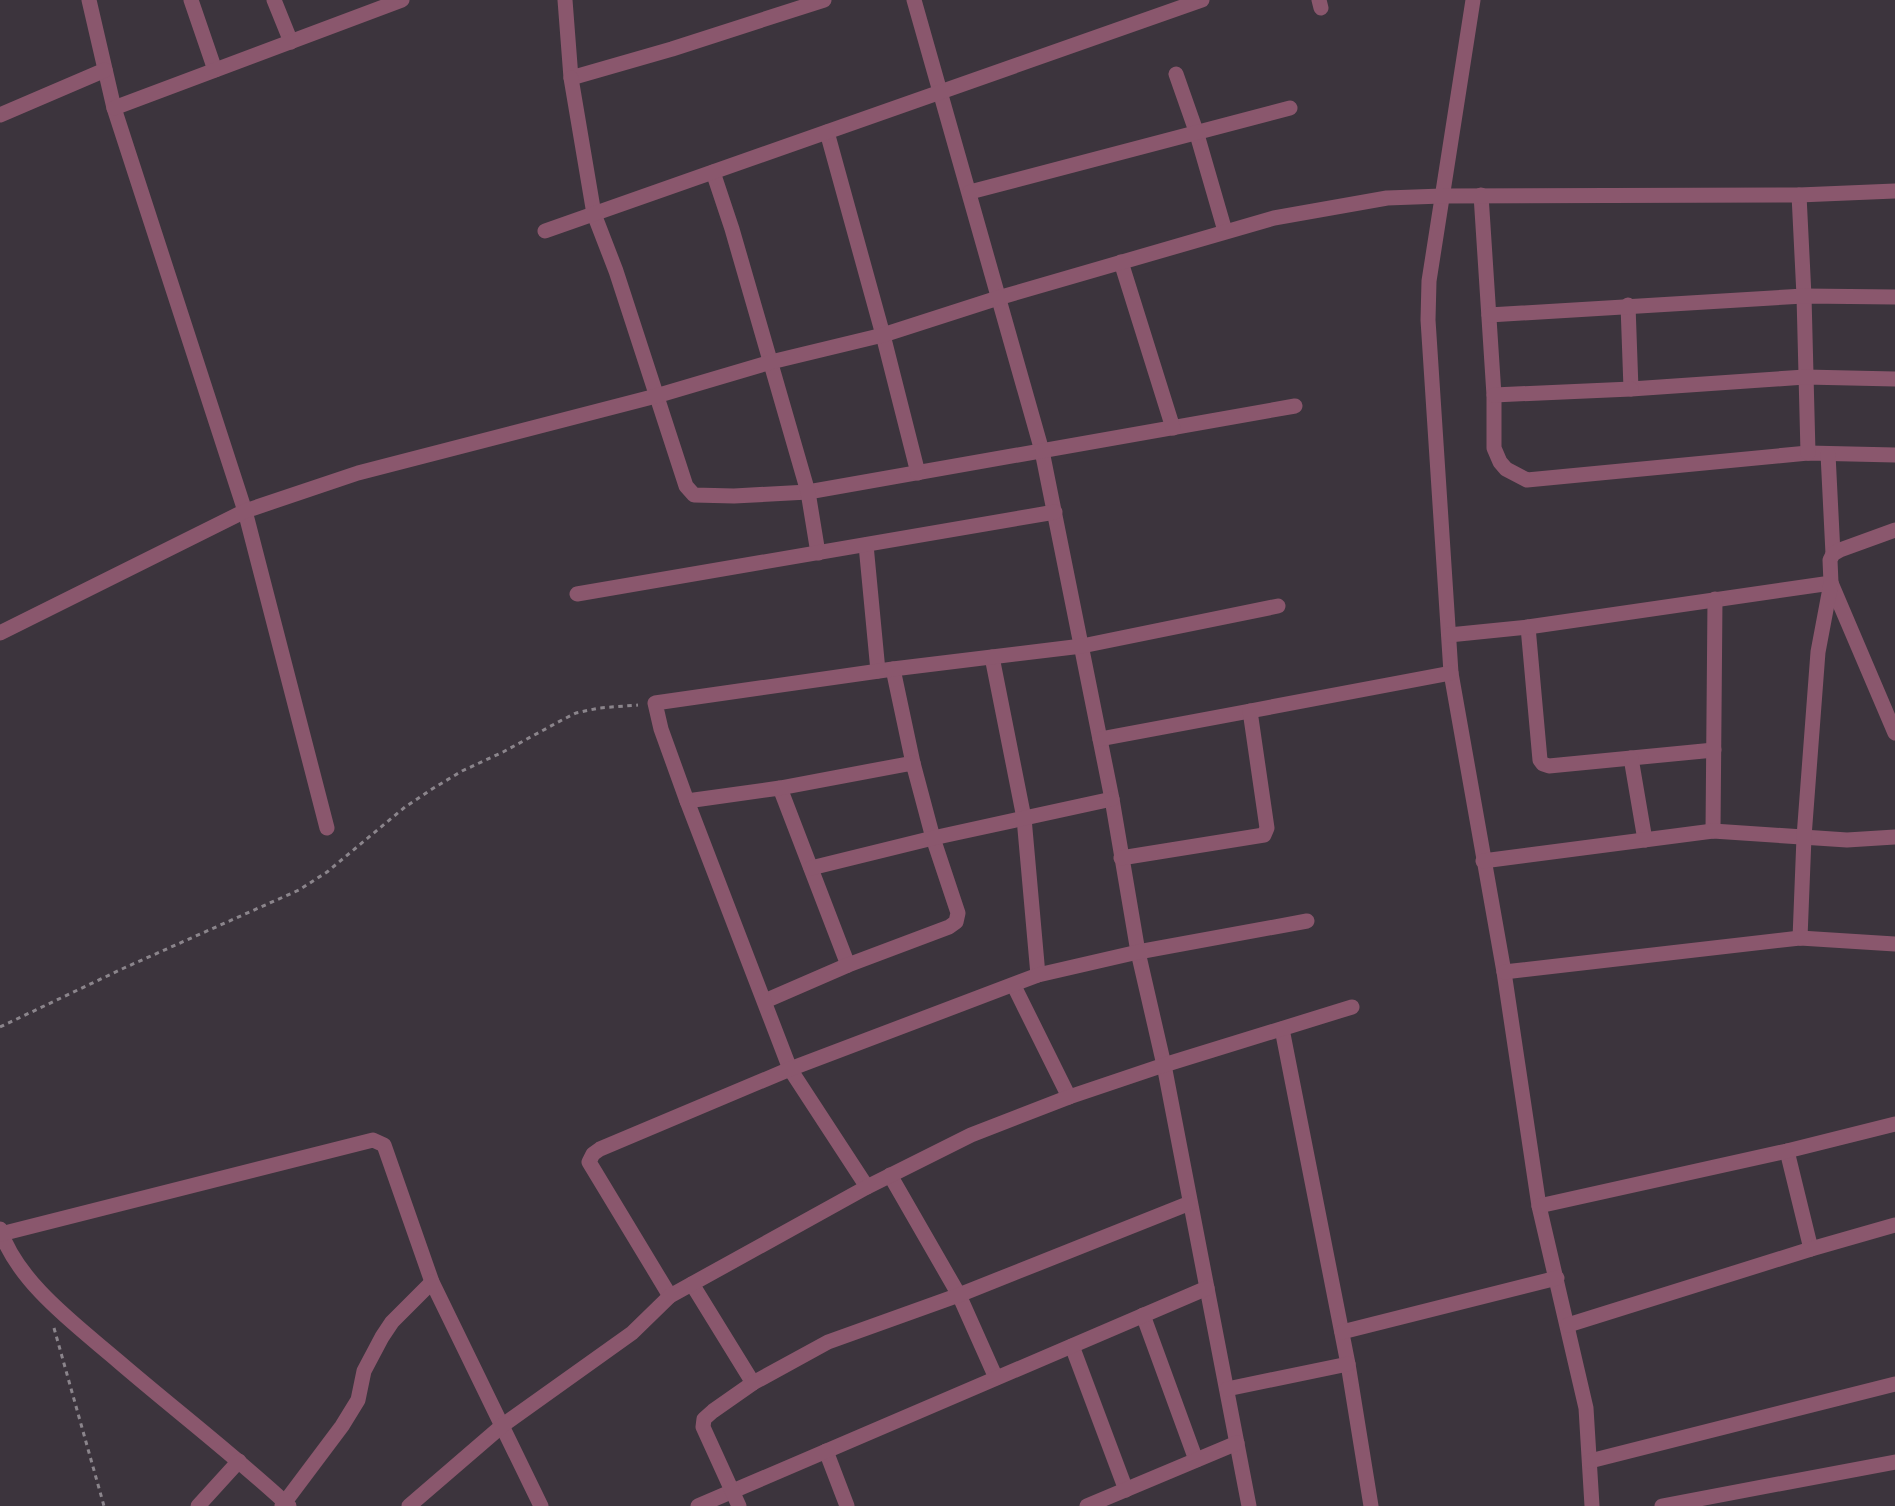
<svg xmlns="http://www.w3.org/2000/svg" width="1895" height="1506" viewBox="0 0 1895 1506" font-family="Overpass,sans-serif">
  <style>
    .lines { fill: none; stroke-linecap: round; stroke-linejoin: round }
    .path { stroke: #8b858c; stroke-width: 3; stroke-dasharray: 4.5 4.5; stroke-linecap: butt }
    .minor { stroke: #8a576d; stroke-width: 15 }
  </style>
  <rect width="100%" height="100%" fill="#3c343d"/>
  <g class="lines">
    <g class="path">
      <path d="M0,1027L124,968L299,890L327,872L405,807L432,789L462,771L503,752L562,720L576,713L599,708L638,705"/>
      <path d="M54,1328L104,1506"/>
    </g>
    <g class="minor">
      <path d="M89,0L114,108L245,511L327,828"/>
      <path d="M191,0L215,70"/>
      <path d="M274,0L291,42"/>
      <path d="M565,0L571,78L672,49L824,0"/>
      <path d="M914,0L1042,451L1112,799L1138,952L1164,1065L1249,1506"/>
      <path d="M1319,0L1321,8"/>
      <path d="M1473,0L1429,281L1428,320L1451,673L1504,972L1539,1206L1586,1408L1592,1506"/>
      <path d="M1176,74L1196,131L1225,231"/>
      <path d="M571,78L594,214L616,271L686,486L694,495L734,496L808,492L1295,406"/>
      <path d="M114,108L402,0"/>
      <path d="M0,115L105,70"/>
      <path d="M827,132L883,335L918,473"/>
      <path d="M713,172L732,229L808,492L818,553"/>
      <path d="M970,192L1290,108"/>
      <path d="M1481,195L1494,395V448L1500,462L1506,469L1527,480L1808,453L1895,455"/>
      <path d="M1799,195L1804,296L1808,453"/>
      <path d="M545,231L1202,0"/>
      <path d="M1121,262L1173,428"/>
      <path d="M1628,305L1631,389L1805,377L1895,379"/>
      <path d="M1489,315L1804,296L1895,297"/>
      <path d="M1494,395L1631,389"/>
      <path d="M1828,454L1833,554"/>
      <path d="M866,545L878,671"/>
      <path d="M1831,583L1895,733"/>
      <path d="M577,594L1055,512"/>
      <path d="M1528,627L1540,760L1543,764L1549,766L1714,750"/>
      <path d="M0,633L245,511L358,473L656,396L771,362L883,335L998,298L1274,218L1387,198L1442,196L1799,195L1895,191"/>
      <path d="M1449,635L1528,627L1831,583"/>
      <path d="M992,657L1024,818L1038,975"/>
      <path d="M893,669L913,763"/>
      <path d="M1100,739L1250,711"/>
      <path d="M1631,758L1645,840"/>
      <path d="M780,788L848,965"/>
      <path d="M687,801L780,788L913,763L933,838L958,913L956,922L949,927L848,965L765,1001"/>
      <path d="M1713,831L1715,599"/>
      <path d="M1121,858L1264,835L1267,828L1250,711L1451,673"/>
      <path d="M1483,861L1713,831L1847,840L1895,837"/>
      <path d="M811,868L933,838L1112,799"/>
      <path d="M1800,938L1804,837L1818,652L1831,583L1830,560L1833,554L1840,550L1895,530"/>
      <path d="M1504,972L1800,938L1895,944"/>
      <path d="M1014,986L1069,1097"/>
      <path d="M1282,1029L1348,1364L1371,1506"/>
      <path d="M1787,1151L1811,1249"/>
      <path d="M890,1175L959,1295L996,1378"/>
      <path d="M867,1187L790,1069L687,801L661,729L655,703L893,669L1082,646L1278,606"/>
      <path d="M1539,1206L1787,1151L1895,1124"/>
      <path d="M0,1229C17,1282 76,1325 118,1361C175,1410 234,1455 289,1506"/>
      <path d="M1,1234L373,1140L384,1145L432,1282L541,1506"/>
      <path d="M692,1284L753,1383"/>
      <path d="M670,1296L589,1162L593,1154L600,1149L790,1069L1038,975L1138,952L1307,921"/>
      <path d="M1143,1315L1196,1460"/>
      <path d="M1568,1325L1811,1249L1895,1225"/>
      <path d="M1342,1332L1557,1278"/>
      <path d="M1072,1346L1126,1490"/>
      <path d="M1227,1389L1348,1364"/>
      <path d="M826,1451L847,1506"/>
      <path d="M1590,1461L1895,1384"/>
      <path d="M198,1506L239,1461"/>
      <path d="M282,1506L342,1426L358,1400L364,1371L382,1337L392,1322L432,1282"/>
      <path d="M409,1506L503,1425L632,1333L670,1296L867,1187L971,1135L1069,1097L1164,1065L1352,1007"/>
      <path d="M698,1506L1207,1288"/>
      <path d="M739,1506L703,1427L704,1419L713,1411L753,1383L828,1342L959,1295L1190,1203"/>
      <path d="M1087,1506L1237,1443"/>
      <path d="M1662,1506L1895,1462"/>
    </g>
  </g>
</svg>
